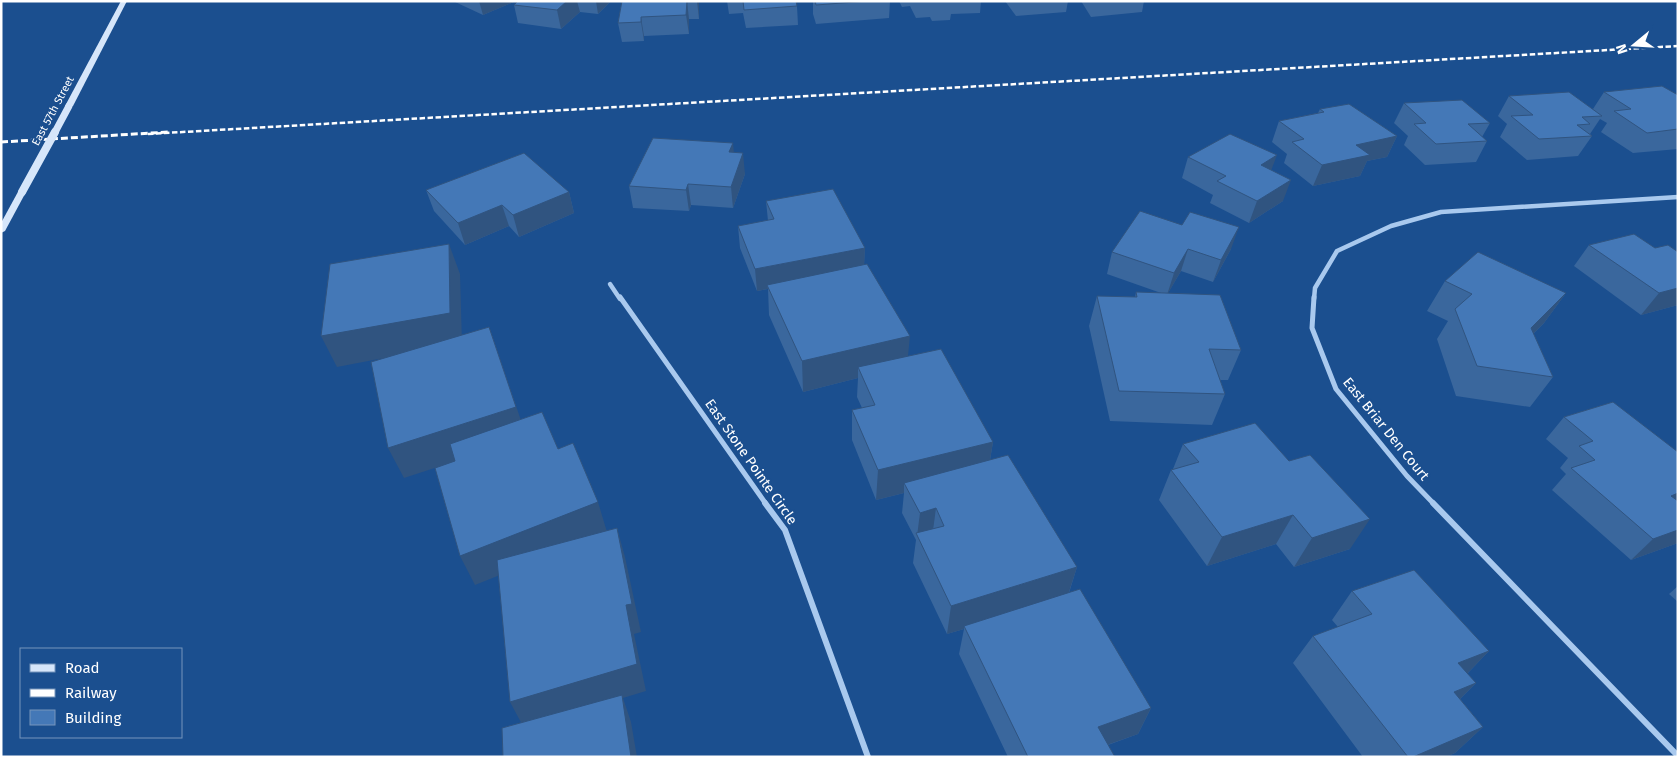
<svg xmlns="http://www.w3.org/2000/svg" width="1679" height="758" viewBox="0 0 1679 758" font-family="'Fira Sans',sans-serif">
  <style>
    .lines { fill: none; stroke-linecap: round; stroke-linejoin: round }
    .street-far2 { stroke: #a9c9ee; stroke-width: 4.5 }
    .street-far1 { stroke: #a9c9ee; stroke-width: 5 }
    .street { stroke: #a9c9ee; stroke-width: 6 }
    .secondary { fill: #d6e6fa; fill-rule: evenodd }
    .rail-far1 { stroke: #fff; stroke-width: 2.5; stroke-dasharray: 5.5 2.5; stroke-linecap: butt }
    .rail { stroke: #fff; stroke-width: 3; stroke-dasharray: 7 3; stroke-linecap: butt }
    .secondary-bridge-far1 { stroke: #d6e6fa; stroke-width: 7 }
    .secondary-bridge { stroke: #d6e6fa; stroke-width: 8 }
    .wall { fill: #3a679d }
    .shaded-wall { fill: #305480 }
    .building { fill: #4478b7; stroke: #305480 }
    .labels { text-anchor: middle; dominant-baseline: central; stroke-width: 4; stroke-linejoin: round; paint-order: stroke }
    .far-street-label { font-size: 11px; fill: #fff; stroke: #1b4f8f }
    .street-label { font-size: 14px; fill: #fff; stroke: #1b4f8f }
  </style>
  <rect width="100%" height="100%" fill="#1b4f8f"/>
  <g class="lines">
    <g class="street-far2">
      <path d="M610,284L620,299"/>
      <path d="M1314,299L1315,288L1337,251L1391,226L1441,212L1678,197"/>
    </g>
    <g class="street-far1">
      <path d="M620,297L766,504"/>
      <path d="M1314,297L1312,328L1336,389L1407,476L1434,504"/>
    </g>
    <g class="street">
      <path d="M765,503L785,530L868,757"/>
      <path d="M1433,503L1678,756"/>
    </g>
    <g class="secondary">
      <path d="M121,1H127L73,106L67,107L65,106Z"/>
      <path d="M19,190H22L26,192L5,231L1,233V223Z"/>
    </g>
    <path class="rail-far1" d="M148,134L1678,46"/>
    <path class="rail" d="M1,142L169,132"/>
    <path class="secondary-bridge-far1" d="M54,134L69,106"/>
    <path class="secondary-bridge" d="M22,192L55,132"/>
  </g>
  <g class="wall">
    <path d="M453,1H516L483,15Z"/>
    <path d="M518,1H611L598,14L580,12L561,29L518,23L514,5Z"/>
    <path d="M622,1H699V19H689V34L644,36V41L622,42L618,23Z"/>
    <path d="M727,1H796L797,6L798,25L746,28L743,13L729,14Z"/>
    <path d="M813,1H890L889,18L816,24L813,14Z"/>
    <path d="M899,1H981L980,13L951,14L950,20L932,21L930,17L916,18L910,6L902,7Z"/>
    <path d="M1005,1H1068L1066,12L1016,16Z"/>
    <path d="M1081,1H1144L1142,12L1091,17Z"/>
    <path d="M1604,92L1678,95V149L1633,153L1601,132L1607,123L1600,119L1590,134L1592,136L1578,156L1527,160L1500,137L1507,124L1498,116L1509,96L1593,109Z"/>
    <path d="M1404,103L1490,123L1482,137L1487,141L1476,162L1425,165L1404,145L1408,136L1394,123Z"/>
    <path d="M1320,109L1397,136L1387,157L1367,161L1360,176L1313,186L1284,163L1287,154L1272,142L1279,121L1318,113Z"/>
    <path d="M734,152L745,174L733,208L691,205L689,211L633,208L629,186Z"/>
    <path d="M1188,157L1271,170L1283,201L1249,223L1210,203L1213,195L1182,178Z"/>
    <path d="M426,190L569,192L574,213L519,237L509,226L465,245L434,211Z"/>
    <path d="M766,201L865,248L864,264L908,356L993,442L990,460L1077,567L1069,593L1151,708L1138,734L1108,745L1115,757H1008L959,654L964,629L947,634L913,563L916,540L902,513L904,493L876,500L852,440V410L862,408L857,397L858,378L803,392L769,315L768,289L757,291L740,248L738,226L768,221Z"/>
    <path d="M1182,225L1231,249L1213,282L1181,271L1168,293L1241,350L1228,380H1220L1225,394L1212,425L1110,421L1089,326L1097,296L1135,297L1136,292L1161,293L1107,274L1112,252Z"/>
    <path d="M1589,245L1655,248L1678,252V305L1641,315L1574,266Z"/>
    <path d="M1445,281L1566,293L1544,323L1533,334L1553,377L1530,407L1456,396L1437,339L1448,321L1427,311Z"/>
    <path d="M1613,402L1678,543L1631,560L1552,490L1566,474L1560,468L1568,458L1546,439L1564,417Z"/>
    <path d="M1183,444L1350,549L1294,567L1276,544L1207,566L1159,500L1171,470L1173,469Z"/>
    <path d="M1678,586V602L1669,594Z"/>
    <path d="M1352,591L1489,651L1467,674L1476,683L1460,699L1483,727L1455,753L1446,757H1363L1293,663L1313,636L1338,627L1332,620Z"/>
  </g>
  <g class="shaded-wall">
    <path d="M479,1H516L483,15Z"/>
    <path d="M567,1H577L580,12L561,29L557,10Z"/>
    <path d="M596,1H611L598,14Z"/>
    <path d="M687,1L689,19V34L686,15Z"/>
    <path d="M697,1H699V19Z"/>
    <path d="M641,17L644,36V41L641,22Z"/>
    <path d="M1397,136L1387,157L1367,161L1360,176L1313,186L1322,165L1356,145Z"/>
    <path d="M733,143L735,164L729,152Z"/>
    <path d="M743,153L745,174L733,208L731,187Z"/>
    <path d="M1277,155L1269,176L1261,165Z"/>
    <path d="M1291,180L1283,201L1249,223L1257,201Z"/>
    <path d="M688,184L691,205L689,211L686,190Z"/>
    <path d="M569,192L574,213L519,237L513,215Z"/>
    <path d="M502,205L509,226L465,245L458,223Z"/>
    <path d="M1239,227L1231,249L1213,282L1221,260Z"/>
    <path d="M449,244L460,274L462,343L337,367L321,336Z"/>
    <path d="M865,248L864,270L767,285L768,289L757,291L755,269Z"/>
    <path d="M1188,249L1181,271L1167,295L1174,273Z"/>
    <path d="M1678,288V305L1641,315L1659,293Z"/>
    <path d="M1566,293L1544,323L1509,358L1531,328Z"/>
    <path d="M489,327L527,438L404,478L388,448Z"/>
    <path d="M910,336L907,366L858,367V378L803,392L802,361Z"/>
    <path d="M993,442L988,472L904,483V493L876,500L878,470Z"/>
    <path d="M1678,493V507L1671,496Z"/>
    <path d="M598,502L607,532L475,585L460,556Z"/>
    <path d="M936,508L932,538L917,536L920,513Z"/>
    <path d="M1293,515L1276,544L1207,566L1222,537Z"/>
    <path d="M1370,519L1350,549L1294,567L1312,538Z"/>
    <path d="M617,528L625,557L641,632L634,634L646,691L623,698L631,722L637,757H631L524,728L510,702L626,605Z"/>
    <path d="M1678,530V543L1631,560L1653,539Z"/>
    <path d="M1077,567L1068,595L964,626V629L947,634L951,606Z"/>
    <path d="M1489,651L1462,679L1458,663Z"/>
    <path d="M1476,683L1449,710L1454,692Z"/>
    <path d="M1151,708L1138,734L1087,752L1098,727Z"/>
    <path d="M1483,727L1455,753L1446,757H1413Z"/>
  </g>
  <g class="building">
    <path d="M518,1H567L557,10L514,5Z"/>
    <path d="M622,1H687L686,15L641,17V22L618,23Z"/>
    <path d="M743,1H796L797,6L744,10Z"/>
    <path d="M815,1H868L816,5Z"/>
    <path d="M1662,86L1678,95V129L1647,133L1614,111L1631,109L1604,92Z"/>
    <path d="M1569,92L1602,116L1582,117L1590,124L1577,125L1592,136L1539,139L1511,116L1533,115L1509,96Z"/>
    <path d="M1462,100L1490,123L1468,124L1487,141L1436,144L1414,124L1426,123L1404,103Z"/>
    <path d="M1349,104L1397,136L1356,145L1370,155L1322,165L1292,142L1304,139L1279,121L1324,112L1320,109Z"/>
    <path d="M1230,134L1277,155L1261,165L1291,180L1257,201L1217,181L1226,176L1188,157Z"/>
    <path d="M653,138L733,143L729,152L743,153L731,187L688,184L686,190L629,186Z"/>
    <path d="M524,153L569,192L513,215L502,205L458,223L426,190Z"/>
    <path d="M833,189L865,248L755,269L738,226L774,219L766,201Z"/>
    <path d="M1140,211L1182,225L1190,212L1239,227L1221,260L1188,249L1174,273L1112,252Z"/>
    <path d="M1634,234L1655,248L1668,245L1678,252V288L1659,293L1589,245Z"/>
    <path d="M449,244L450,313L321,336L330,264Z"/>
    <path d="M1478,252L1566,293L1531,328L1553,377L1477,366L1455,309L1472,294L1445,281Z"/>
    <path d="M867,264L910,336L802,361L767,285Z"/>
    <path d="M1136,292L1220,295L1241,350L1209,349L1225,394L1119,391L1097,296L1137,297Z"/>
    <path d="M489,327L516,407L388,448L371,362Z"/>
    <path d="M941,349L993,442L878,470L852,410L875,405L858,367Z"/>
    <path d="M1613,402L1678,452V493L1671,496L1678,501V530L1653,539L1571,468L1595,460L1579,446L1593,441L1564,417Z"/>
    <path d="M542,412L558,449L573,443L598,502L460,556L435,468L455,461L450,444Z"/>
    <path d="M1255,423L1289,461L1310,455L1370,519L1312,538L1293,515L1222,537L1171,470L1199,462L1183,444Z"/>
    <path d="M1008,455L1077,567L951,606L916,533L944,526L936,508L920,513L904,483Z"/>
    <path d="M617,528L632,604L626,605L637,664L510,702L497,560Z"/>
    <path d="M1414,570L1489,651L1458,663L1476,683L1454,692L1483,727L1413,757H1408L1313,636L1372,614L1352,591Z"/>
    <path d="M1080,589L1151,708L1098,727L1115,757H1028L964,626Z"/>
    <path d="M622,695L631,757H503L502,728Z"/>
  </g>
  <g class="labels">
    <g class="far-street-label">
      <text transform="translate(53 111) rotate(-62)">East 57th Street</text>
    </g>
    <g class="street-label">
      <text transform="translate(1386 429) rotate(51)">East Briar Den Court</text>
      <text transform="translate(751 462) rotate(55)">East Stone Pointe Circle</text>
    </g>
  </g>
  <rect width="1679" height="758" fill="none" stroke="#ffffff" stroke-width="5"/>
  <rect x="20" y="648" width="162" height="90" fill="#1b4f8f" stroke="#7695bc"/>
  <rect x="30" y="664" width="25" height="8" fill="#d6e6fa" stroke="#7695bc"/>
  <text x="65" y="673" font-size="15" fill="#ffffff">Road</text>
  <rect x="30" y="689" width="25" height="8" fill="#ffffff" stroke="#7695bc"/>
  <text x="65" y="698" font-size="15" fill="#ffffff">Railway</text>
  <rect x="30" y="710" width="25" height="15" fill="#4478b7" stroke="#7695bc"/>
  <text x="65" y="723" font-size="15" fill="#ffffff">Building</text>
  <g transform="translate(1634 45) rotate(252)" stroke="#1b4f8f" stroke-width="4" paint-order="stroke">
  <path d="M0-4L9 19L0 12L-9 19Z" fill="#ffffff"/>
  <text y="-8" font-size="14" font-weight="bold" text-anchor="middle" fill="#ffffff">N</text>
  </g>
</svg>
